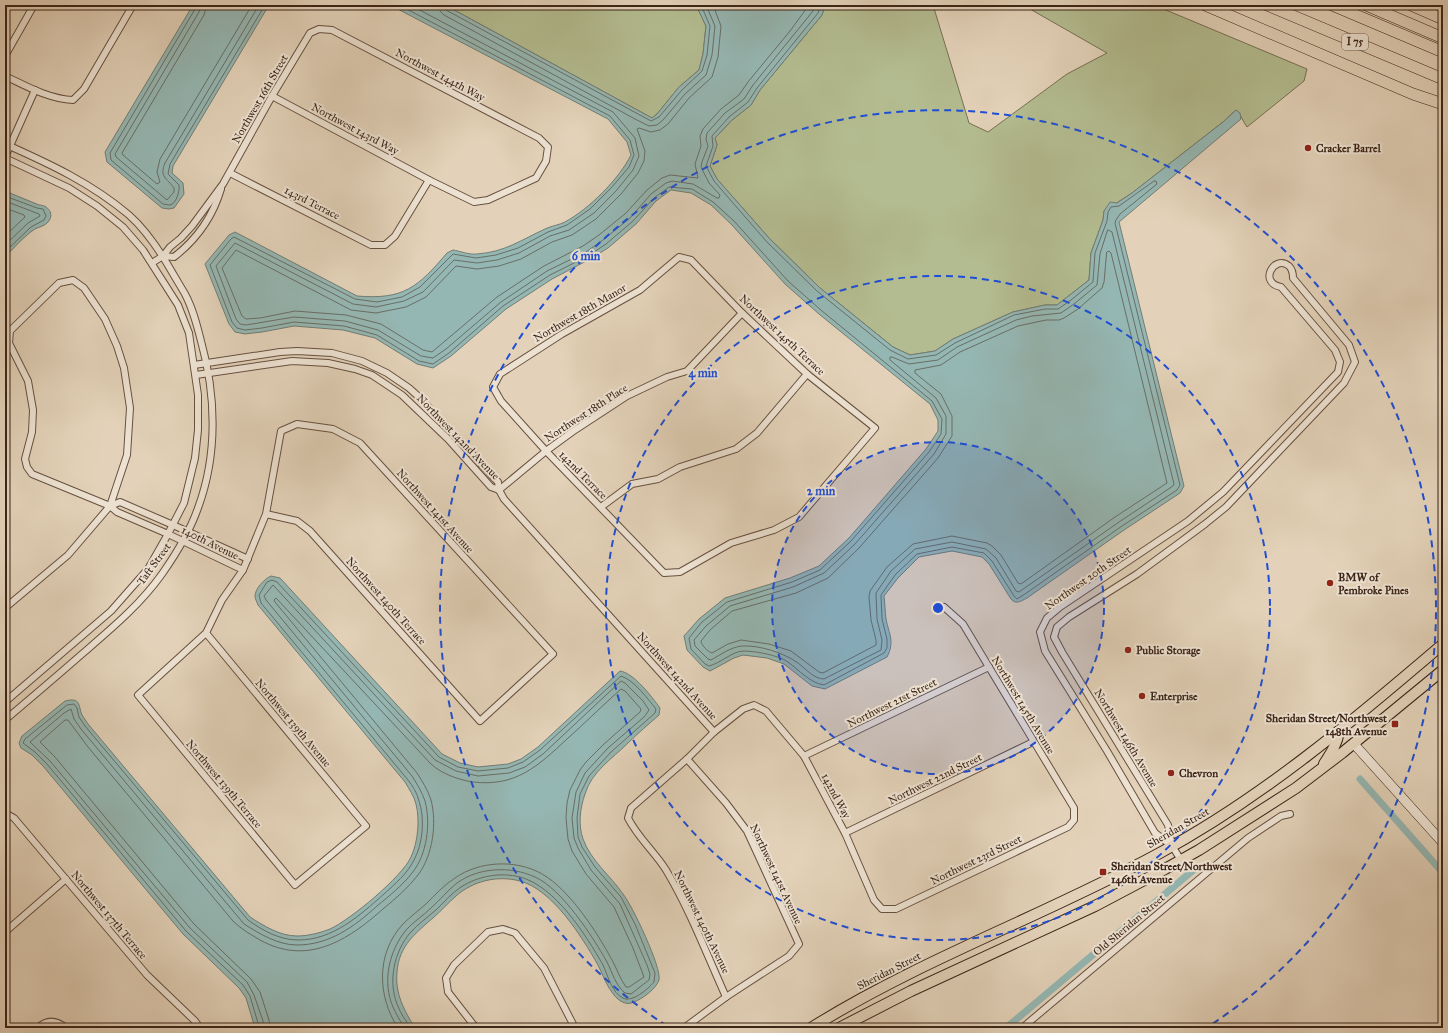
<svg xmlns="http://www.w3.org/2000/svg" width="1448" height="1033" viewBox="0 0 1448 1033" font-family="'IM FELL Great Primer',serif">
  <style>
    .green { fill: #b3bc90; stroke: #787054 }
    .water { fill: #95b7b3; stroke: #717d75 }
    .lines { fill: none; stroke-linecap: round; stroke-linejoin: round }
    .shore { stroke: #686e66; stroke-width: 1 }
    .canal { stroke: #95b7b3; stroke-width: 7 }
    .street-casing { stroke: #665040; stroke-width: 8 }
    .secondary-casing { stroke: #3c2518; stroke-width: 10 }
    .primary-casing { stroke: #3c2518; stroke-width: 12 }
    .highway-casing { stroke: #3c2518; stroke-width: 12 }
    .street { stroke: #ede2d2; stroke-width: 6 }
    .secondary { stroke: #ede2d2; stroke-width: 9 }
    .primary { stroke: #e3d2b9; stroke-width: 10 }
    .highway { stroke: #e3d2b9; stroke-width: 11 }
    .ring { fill: none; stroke: #1d4ed8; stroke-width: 2; stroke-dasharray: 7 5 }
    .poi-dot { fill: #8f2418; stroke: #ede2d2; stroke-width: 1.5 }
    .labels { text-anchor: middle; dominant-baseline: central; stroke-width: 4; stroke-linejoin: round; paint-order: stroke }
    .shield { fill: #ede2d2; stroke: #715e50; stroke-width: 1 }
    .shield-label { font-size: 10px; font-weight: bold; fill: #3c2518 }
    .street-label { font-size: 11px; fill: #3c2518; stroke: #ede2d2 }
    .poi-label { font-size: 11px; font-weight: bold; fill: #3c2518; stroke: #ede2d2; text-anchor: start }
    .centre { fill: #1d4ed8; stroke: #ede2d2; stroke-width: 2 }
    .ring-label { font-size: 12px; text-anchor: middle; font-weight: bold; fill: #1d4ed8; stroke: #ede2d2; stroke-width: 4; stroke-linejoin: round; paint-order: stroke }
  </style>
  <rect width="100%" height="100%" fill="#e3d2b9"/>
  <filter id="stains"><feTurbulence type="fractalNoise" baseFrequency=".005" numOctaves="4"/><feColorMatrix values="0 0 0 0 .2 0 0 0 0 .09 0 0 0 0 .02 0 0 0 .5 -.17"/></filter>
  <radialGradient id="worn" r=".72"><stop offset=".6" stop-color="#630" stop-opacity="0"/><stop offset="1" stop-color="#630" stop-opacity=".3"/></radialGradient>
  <g class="green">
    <path d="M445,5H696L706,26L703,54L699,70L679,87L657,114L652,118Z"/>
    <path d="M825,5H933L969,123L988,132L1067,74L1107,53L1023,5H1154L1307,69L1304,81L1247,127C1243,122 1241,114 1236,110L1223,122L1132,193L1104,211L1103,220L1091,253L1089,280L1057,305H1045L1013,312L953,339L935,351L910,355L893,347L820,288L769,238L717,179L710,166L717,145L715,138L732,120L751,105L760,90L822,15Z"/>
  </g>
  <g class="water">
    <path d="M193,5H269L173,166L172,173L183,183L184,194L174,208L169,209L162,208L107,162L105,152Z"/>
    <path d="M390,5H445L652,118L657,114L679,87L699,70L703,54L706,26L696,5H825L822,15L760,90L751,105L732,120L715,138L717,145L710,166L717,179L769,238L820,288L893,347L910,355L935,351L953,339L1013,312L1045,305H1057L1089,280L1091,253L1103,220L1104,211L1110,202L1117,203L1132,193L1223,122L1236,110L1240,113L1241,119L1119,222L1184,486L1180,493L1124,530L1027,598C1021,601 1016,605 1011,599L989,564L982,557L952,551L919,557L898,578L884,596C885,604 885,612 886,619C889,634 895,642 887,657L825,689L812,686L784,664L767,658L743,655L734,658L710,671L703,667L687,650L684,636L699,619L725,598L790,578L819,566L849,538L926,449L938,431V420L930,404L819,314L785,284L731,224L711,205L691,193L671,190L656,201L636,224L608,248L590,259L552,279L506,309L451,356L433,368L417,364L375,338L343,330L294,326L262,332L245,334L235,332L229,324L205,264L229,235L235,232L357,296C404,300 418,287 447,253L453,250C460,251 469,255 477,254C505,252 521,240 545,229C551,226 559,225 565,222C589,209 619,179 631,155L627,142L608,119Z"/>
    <path d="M5,191L39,205C48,205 55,214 48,222C45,226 39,227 35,229C24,236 14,248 5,257Z"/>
    <path d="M271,576L280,578L442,754L460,763L478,767L508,764L521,759L538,747L620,671C634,673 652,697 660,708L659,715C649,724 638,733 628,743C612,759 592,771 585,794C580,808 578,825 583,839C591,861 610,875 623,894C632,905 662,968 659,980C656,989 642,999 634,1002C626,1006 619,1001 614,995C607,987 603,975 598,965C582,937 553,890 520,881C497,875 473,881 456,896C448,903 442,910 434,917C416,933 399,945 397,972C395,994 404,1010 415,1028H255L246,998L239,988L183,934L43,766L32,755L21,748L19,743L22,736L65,701C81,697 78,705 82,715C84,718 86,721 88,724L250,917C264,926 280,936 297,936C308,936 320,933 330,929C350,920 402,877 411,857C418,842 420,820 416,804C414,796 409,789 405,782L258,605C257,602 255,599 255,596C255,589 264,579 271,576Z"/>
  </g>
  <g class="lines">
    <g class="shore">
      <path d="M196,5L195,9L110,153L111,160L163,204C164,204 168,205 170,205C176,204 180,191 179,185L168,174L170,164L265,5"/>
      <path d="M201,5L199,12L115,154L116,157L167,200L174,192V188C167,178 159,177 165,163L259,5"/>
      <path d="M207,5L204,15L122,153L123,155L157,184L160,182L157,172L160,159L252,5"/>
      <path d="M399,5L610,116L630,140L634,155L629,167L612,187L590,209L567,225L548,232L518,248L496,255L476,258L453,254L420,287L402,297L377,302L355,299L234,237L231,239L210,265L232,322L237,328L245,330L262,328L294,322L344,326L377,335L419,361L433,364L449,353L503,306L550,275L588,256L606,244L633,221L654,198L669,187L692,189L713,202L734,221L788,281L822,311L932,401L942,419L941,434L929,452L851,541L820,570L792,582L727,602L702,622L689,638L691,649L705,664L709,666C721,663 731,652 743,651C755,651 778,655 788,662C799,670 810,683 824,685L884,653L887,648V639L882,619L881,595L895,575L917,554L952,547L984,553L992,561L1014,596L1017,599L1025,594L1122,526L1177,490L1180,485L1115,223L1116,220L1120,214L1157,184L1156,181H1154L1119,206L1111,207L1108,212L1107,221L1095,253L1093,282L1071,300L1058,309H1045L1014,315L955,343L936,355L908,359L890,350L817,291L766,241L714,181L706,166L713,146L712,136L729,117L748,102L757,88L818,13L821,5"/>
      <path d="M410,5L613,112L635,138L639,156L633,170L616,191L594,213L569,230L550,236L519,253L497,260L477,263L454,260L423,292L404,301L376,307L353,304L235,243L216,266L236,319L240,324L246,325L294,317L345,321L378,330L421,356L433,358L446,349L501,302L547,271L586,252L603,240L630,218L651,194L666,183L672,181L693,184L717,198H719L720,195L709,183L701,167L702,162L708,146L706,139L707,133L725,113L744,99L753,85L813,11L815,5"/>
      <path d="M439,5L440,11L444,15L635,119L649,126L657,125L663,120L685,94L706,75L712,55L715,26L706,5"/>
      <path d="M444,5L446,10L651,121L659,117L682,90L702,71L707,55L710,26L701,5"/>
      <path d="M713,5L721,26L718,57L712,77L689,98L668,124L660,130L651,132L639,128L637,129L645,151L644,161L638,173L621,194L596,219L572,235L552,242L521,259L499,266L477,269L456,266L426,297L406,307L376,313L351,310L236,250L222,268L242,316L246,319L260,318L295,311L346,315L381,324L423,350L432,352L497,297L544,266L583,246L599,235L626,213L647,190L662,178L670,175L698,178L695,164L701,146L700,136L703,129L721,109L739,95L748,82L790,31L809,5"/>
      <path d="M5,196L37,208L43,209L46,216L44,220L31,227L5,252"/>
      <path d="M5,201L39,214L40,216L28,223L5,245"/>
      <path d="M5,208L24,215L25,217L5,236"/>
      <path d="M1108,230L1112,232L1174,484L1173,486L1119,522L1019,592L1016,591L996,558L986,549L952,542L915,549L891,571L876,593L877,619L882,640L881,650L824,679C814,679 806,669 798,663C784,653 760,645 742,646C731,647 720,655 711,660L708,659L695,646L694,640L706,626L730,606L793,587L824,573L855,544L934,454L946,434V416L936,398L890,360V357H892L909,364L938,360L957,347L1016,320L1032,316L1061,313L1074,304L1097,285L1100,254Z"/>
      <path d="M1107,252L1109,251L1111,253L1167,483L1115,517L1021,584L1018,583L1001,555L992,546L987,543L952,536L913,544L887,567L870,591L869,597L871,620L876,640V645L823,673L819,672L791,651L769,644L741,640L728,644L712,653C708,652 701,645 701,641L710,630L732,611L796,593L828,578L859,548L938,458L952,436V416L941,394L915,373V370L941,365L960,352L1018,326L1046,320H1059L1064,318L1078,309L1102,288L1104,282Z"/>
      <path d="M259,1028L258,1023L250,996L243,985L186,931L47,764L35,752L23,743L25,739L67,705L74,704L77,708L79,717L85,726L248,920C262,930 279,940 298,940C333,940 359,916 384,894C395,884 407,874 414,860C423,844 425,818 419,801C417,793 413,786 408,780L261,603L259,595L267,582L272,580L277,582L439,757L458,767L478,771L508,768L523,762L540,750L621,676C634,680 648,699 656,709L655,713L611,752L589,776L580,794L577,818L578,837L582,847L595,867L621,897L635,924L655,973L654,982C648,989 632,1003 623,998C612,993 608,976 603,965C586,935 555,886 520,877C500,872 478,876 461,887C452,893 445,901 437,909C428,917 418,924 410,933C394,952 388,981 397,1004C400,1013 406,1021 411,1028"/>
      <path d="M264,1028L263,1021L254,995L247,982L190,928L50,761L30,742L64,713L71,709L74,719L81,729L244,924C260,934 278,945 297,945C329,945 354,927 377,906C389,896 402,886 412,873C427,855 431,823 425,801C422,792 417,784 412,776L266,600L264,596L273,585L435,760L456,771L478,776L509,773L525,767L543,754L621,681L625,683L643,701L649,710L644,717L608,748L585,773L576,792L572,818L574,838L578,848L591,870L620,904L647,965L650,974L649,980L631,994L625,993C616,986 612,972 607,962C593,937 562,889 535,877C511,866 479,867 457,883C447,891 440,900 431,908C423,916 413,922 406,930C389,951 382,982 393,1007C396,1014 400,1021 405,1028"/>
      <path d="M270,1028L269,1020L260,992L251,979L194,924L55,757L40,742L65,720H68L88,747L233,921C241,929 250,934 260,940C307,966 347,941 383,909C395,899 408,888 418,875C433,855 437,823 431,800C428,790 422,781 417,773L275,602L274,600L276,598L431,764C442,774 459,780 473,782C516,787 538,766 567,739C585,723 603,705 621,689L625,691L641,709L640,712L604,744L586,762L580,770L570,790L567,803L566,818L568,839L572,851L586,874L614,907L633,948L644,977L629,987H626C620,979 617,969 612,960C597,932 569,889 542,874C516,859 479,861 455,878C444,885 435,895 426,904C418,911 410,917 403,924C376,953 377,996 398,1028"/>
    </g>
    <g class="canal">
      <path d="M1360,779L1443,873"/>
      <path d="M1006,1028L1197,867"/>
    </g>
    <g class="street-casing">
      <g id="street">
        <path d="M5,56L34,5"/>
        <path d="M5,76C26,86 49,99 73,100L84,89L133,5"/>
        <path d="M272,96L429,180"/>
        <path d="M5,144C50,164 91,183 129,215C147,231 160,251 172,272C176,279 181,287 185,294C193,309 197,325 201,341C216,395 218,454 198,508C190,531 176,554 162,574C140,605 111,629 82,654C57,676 31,698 5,720"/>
        <path d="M5,157L35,90"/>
        <path d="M5,158L69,188L97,206L123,227L143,250L178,305L189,333L198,395V430L195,458L184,503L168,534L148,569L111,611L5,702"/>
        <path d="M163,256L174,257C196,240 213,216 221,189"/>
        <path d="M679,257L691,260L742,313L807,374L875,428L799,517L774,530L731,543L680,572L664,573L546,451L501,401L493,387L500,374L562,334L640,290Z"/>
        <path d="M152,263L163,256L170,247L181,238L192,226L223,184L272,96L310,33L319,29L332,30L539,138L548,147L546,161L536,178L488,200L474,202L429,180L395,236L385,245H371L230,173"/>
        <path d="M194,365L280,352L297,351L332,353L362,361L387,373L409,388L419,397L498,482L499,490L504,499L714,732"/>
        <path d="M196,375L292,361L328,363L355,369L372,375L402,395L448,439L491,487L499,490"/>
        <path d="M499,490L546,451L572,432L627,396L667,377L687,371L742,313"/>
        <path d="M110,506L120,502L173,525L248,559"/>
        <path d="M601,507L632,484L658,479L680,467L736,449L757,433L807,374"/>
        <path d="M5,608L68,555L110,506L127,455L130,408L124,368L117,346L105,319L84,288L73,280L59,283L10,331L9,343L28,381L33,410L32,432L25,459L27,467L32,474L110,506L117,512L168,534L243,570"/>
        <path d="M206,633L366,826L295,885L138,695L206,633L222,600L243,570L266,514L281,431L297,424L333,429L360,443L553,654L480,721L310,531L297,521L266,514"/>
        <path d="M804,756L989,667"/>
        <path d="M5,813L14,818L147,975L195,1021L200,1028"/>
        <path d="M845,833L1033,742"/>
        <path d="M1172,846L1155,833L1107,751L1045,651L1040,632L1047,618L1060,607L1188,521L1223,492L1338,372L1340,362L1335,350L1281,287C1258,283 1274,254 1289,266C1292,269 1293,273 1293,278L1349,345L1355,362L1344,383L1226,507L1205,524L1137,574L1069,617L1057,627L1054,637L1062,652L1168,825L1172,846L1181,860"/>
        <path d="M5,932L66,879"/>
        <path d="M726,997C707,955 690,910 666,870C655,852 638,838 628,818L631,808L687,759L714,732L743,709L754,705L766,711L804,756L845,833L874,900L882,909H896L1068,827L1074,820V808L963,624L944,607"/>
        <path d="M38,1028C47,1019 56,1020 66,1028"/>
        <path d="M476,1028L448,992L446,978L454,965L488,932L503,929L515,933L544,968L575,1028"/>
        <path d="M684,1028L726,997L789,956L799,944L747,831L726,803L687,759"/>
        <path d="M1022,1028L1248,838L1281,816L1290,814"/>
      </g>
    </g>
    <g class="secondary-casing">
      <path id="secondary" d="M1354,744L1443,843"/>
    </g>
    <g class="primary-casing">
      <g id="primary">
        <path d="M1324,764C1331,753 1337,744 1339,732"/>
        <path d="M811,1028C921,959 1044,916 1158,854C1262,798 1353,721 1443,644"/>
        <path d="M839,1028L911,991L1095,906L1165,869L1199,850L1296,788L1342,753L1443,670"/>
      </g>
    </g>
    <g class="highway-casing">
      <g id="highway">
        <path d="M1205,5L1413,94L1443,104"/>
        <path d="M1267,5L1443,79"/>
        <path d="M1332,5L1443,52"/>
        <path d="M1366,5L1443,38"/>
        <path d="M1411,5L1443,19"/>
        <path d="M1442,5H1443"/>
      </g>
    </g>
    <use href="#street" class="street"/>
    <use href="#secondary" class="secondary"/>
    <use href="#primary" class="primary"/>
    <use href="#highway" class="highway"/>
  </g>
  <circle cx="938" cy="608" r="166" fill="#1d4ed8" fill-opacity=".12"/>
  <g class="ring">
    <circle cx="938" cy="608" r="166"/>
    <circle cx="938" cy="608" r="332"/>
    <path d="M667 1026A498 498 0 1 1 1209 1026"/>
  </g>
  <g class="poi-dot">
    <circle cx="1308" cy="148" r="4"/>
    <circle cx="1330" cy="583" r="4"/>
    <circle cx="1128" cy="650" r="4"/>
    <circle cx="1142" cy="696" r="4"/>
    <rect x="1391" y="720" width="8" height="8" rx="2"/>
    <circle cx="1171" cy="773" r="4"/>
    <rect x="1099" y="868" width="8" height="8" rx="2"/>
  </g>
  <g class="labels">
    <rect class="shield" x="1342" y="34" width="26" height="16" rx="3"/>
    <g class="shield-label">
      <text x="1355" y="42">I 75</text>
    </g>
    <g class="street-label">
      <text transform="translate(440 75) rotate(28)">Northwest 144th Way</text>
      <text transform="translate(260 99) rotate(-60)">Northwest 16th Street</text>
      <text transform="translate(355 129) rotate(28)">Northwest 143rd Way</text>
      <text transform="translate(312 203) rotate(27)">143rd Terrace</text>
      <text transform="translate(580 313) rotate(-30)">Northwest 18th Manor</text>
      <text transform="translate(782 335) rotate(43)">Northwest 145th Terrace</text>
      <text transform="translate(586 413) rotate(-33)">Northwest 18th Place</text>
      <text transform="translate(458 437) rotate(46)">Northwest 142nd Avenue</text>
      <text transform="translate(583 475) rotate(45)">142nd Terrace</text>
      <text transform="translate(435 511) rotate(48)">Northwest 141st Avenue</text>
      <text transform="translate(210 543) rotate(26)">140th Avenue</text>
      <text transform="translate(154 564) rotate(-54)">Taft Street</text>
      <text transform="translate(1088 578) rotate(-35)">Northwest 20th Street</text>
      <text transform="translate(386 601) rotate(48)">Northwest 140th Terrace</text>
      <text transform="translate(677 676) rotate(48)">Northwest 142nd Avenue</text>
      <text transform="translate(892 703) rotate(-26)">Northwest 21st Street</text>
      <text transform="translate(1023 705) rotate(59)">Northwest 145th Avenue</text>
      <text transform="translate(293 723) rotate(50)">Northwest 139th Avenue</text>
      <text transform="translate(1126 738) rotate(59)">Northwest 146th Avenue</text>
      <text transform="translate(935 779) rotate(-26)">Northwest 22nd Street</text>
      <text transform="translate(224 784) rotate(50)">Northwest 139th Terrace</text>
      <text transform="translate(836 796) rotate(62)">142nd Way</text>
      <text transform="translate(1178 828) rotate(-30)">Sheridan Street</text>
      <text transform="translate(976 860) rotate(-26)">Northwest 23rd Street</text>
      <text transform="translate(776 874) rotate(65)">Northwest 141st Avenue</text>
      <text transform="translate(109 915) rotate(50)">Northwest 137th Terrace</text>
      <text transform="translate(702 922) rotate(64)">Northwest 140th Avenue</text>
      <text transform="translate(1129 925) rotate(-40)">Old Sheridan Street</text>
      <text transform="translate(889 971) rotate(-27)">Sheridan Street</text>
    </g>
    <g class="poi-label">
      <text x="1316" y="148">Cracker Barrel</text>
      <text x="1338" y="577">BMW of<tspan x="1338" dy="13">Pembroke Pines</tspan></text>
      <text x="1136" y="650">Public Storage</text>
      <text x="1150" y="696">Enterprise</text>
      <text x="1387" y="718" text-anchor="end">Sheridan Street/Northwest<tspan x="1387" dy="13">148th Avenue</tspan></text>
      <text x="1179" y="773">Chevron</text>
      <text x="1111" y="866">Sheridan Street/Northwest<tspan x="1111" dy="13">146th Avenue</tspan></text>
    </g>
  </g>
  <circle cx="938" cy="608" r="6" class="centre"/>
  <g class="ring-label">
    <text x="586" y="260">6 min</text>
    <text x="703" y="377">4 min</text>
    <text x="821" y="495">2 min</text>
  </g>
  <rect width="1448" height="1033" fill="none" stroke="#e3d2b9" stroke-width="20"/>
  <rect x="6" y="6" width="1436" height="1021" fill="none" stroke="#3c2518" stroke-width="2"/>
  <rect x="10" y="10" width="1428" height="1013" fill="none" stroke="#3c2518"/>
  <rect width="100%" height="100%" filter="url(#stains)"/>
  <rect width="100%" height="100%" fill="url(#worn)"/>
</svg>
